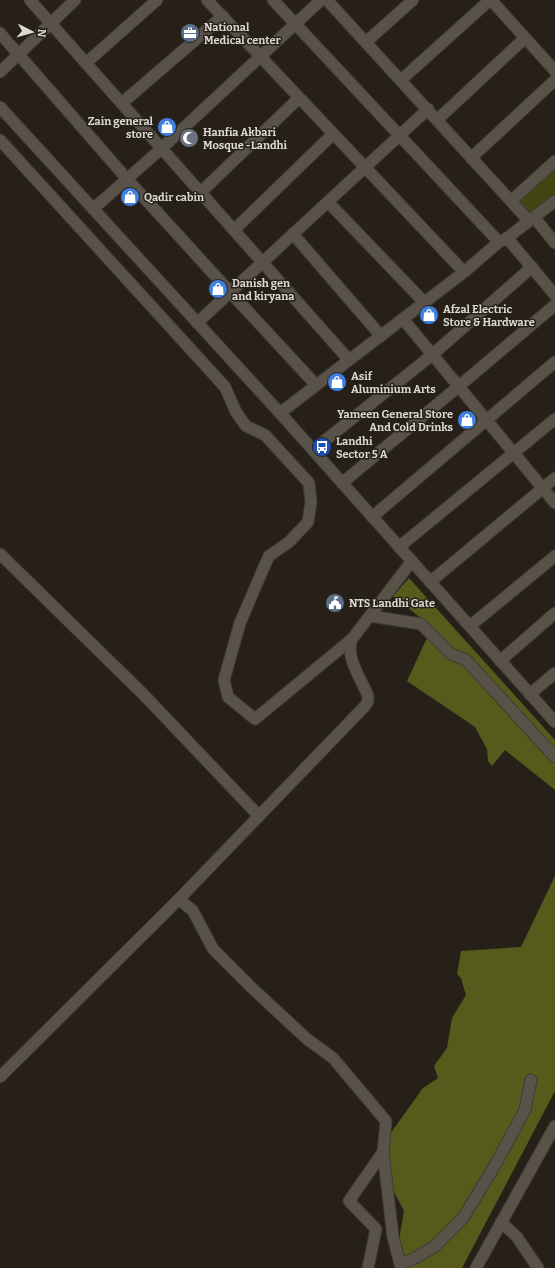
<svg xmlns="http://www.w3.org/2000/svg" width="555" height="1268" viewBox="0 0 555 1268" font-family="Bitter,serif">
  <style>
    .green { fill: #414512 }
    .forest { fill: #565a1b }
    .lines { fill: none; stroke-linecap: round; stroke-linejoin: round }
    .minor-casing { stroke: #413b36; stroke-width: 13 }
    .tertiary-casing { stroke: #413b36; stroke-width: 13 }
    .minor { stroke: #595249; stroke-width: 11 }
    .tertiary { stroke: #595249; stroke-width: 11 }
    .labels { text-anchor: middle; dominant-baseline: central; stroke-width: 3; stroke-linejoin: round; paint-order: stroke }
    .poi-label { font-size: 11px; font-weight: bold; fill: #dcd8d3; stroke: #272019; text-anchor: start }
  </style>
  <rect width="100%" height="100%" fill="#272019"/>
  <path class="green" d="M555,161V201L529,221L511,201Z"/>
  <g class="forest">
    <path d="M409,578L555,740V790L505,750L492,766L488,761L487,749L475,727L407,681L432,627L393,596Z"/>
    <path d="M555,876V1091L462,1268H403L399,1240L404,1211L393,1190L388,1154L390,1134L423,1088L438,1078L434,1066L447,1048L452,1018L466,995L461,978L457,974L461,951L521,947Z"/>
  </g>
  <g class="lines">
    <g class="minor-casing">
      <g id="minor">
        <path d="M30,0L349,360"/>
        <path d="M207,0L464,272"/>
        <path d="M273,0L499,242"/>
        <path d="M491,0L555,71"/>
        <path d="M0,33L127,179L230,292L316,385"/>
        <path d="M366,42L413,0"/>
        <path d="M86,63L157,0"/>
        <path d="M0,72L75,0"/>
        <path d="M401,80L490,0"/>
        <path d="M122,103L223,16"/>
        <path d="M437,120L525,38"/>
        <path d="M0,140L225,387L236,412L246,426L265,435L309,483L311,502L308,522L289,542L269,556L264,567L240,623L224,680L228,697L255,719L352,639"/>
        <path d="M471,158L555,80"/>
        <path d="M201,192L299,98"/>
        <path d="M511,201L555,161"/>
        <path d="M328,202L424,302"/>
        <path d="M534,217L555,243"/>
        <path d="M234,230L333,134"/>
        <path d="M293,234L381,336"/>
        <path d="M507,238L555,295"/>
        <path d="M403,319L555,503"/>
        <path d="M197,323L428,109"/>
        <path d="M313,450L432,355L532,267"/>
        <path d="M342,483L458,387L555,305"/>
        <path d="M372,517L555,362"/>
        <path d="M399,547L555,419"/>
        <path d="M0,554L143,694L259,816"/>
        <path d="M430,582L555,478"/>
        <path d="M370,616L421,624L451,654L466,660L555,757"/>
        <path d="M470,626L555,556"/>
        <path d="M500,661L555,613"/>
        <path d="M530,694L555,673"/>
        <path d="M179,899L193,911L213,949L252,988L307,1039L333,1058L386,1121L383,1152L393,1237L400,1264L415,1258L434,1247L463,1218L494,1167L525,1110L531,1080"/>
        <path d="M0,1077L179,899L365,706L368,701V696C361,678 345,658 352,639L412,561"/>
        <path d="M501,1222L517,1237L538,1268"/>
        <path d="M368,1268L376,1229L349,1201L383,1152"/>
      </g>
    </g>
    <g class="tertiary-casing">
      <g id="tertiary">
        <path d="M327,0L529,221"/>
        <path d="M0,107L280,413L555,722"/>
        <path d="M93,209L162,148L321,0"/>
        <path d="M280,413L464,272L499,242L507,238L555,201"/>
        <path d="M476,1268L555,1126"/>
      </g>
    </g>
    <use href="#minor" class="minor"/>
    <use href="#tertiary" class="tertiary"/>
  </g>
  <defs>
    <g id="office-disc" transform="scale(1)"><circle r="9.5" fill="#5c6f8a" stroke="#272019"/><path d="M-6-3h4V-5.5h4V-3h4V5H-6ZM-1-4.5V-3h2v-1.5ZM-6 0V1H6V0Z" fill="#fff"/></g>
    <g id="shop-disc" transform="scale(1)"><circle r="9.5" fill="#3f7fe0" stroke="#272019"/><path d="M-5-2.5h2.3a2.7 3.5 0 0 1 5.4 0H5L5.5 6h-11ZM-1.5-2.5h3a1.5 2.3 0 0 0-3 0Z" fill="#fff"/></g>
    <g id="mosque-disc" transform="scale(1)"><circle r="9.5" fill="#6b7280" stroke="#272019"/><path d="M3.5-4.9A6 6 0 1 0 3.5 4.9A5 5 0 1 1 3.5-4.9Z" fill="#fff"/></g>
    <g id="bus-disc" transform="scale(1)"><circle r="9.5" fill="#1a4fb4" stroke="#272019"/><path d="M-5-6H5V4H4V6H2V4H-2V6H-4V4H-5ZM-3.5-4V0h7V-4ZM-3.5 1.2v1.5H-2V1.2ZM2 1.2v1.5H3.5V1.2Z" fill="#fff"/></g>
    <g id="civic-disc" transform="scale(1)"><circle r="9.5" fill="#5c6f8a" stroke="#272019"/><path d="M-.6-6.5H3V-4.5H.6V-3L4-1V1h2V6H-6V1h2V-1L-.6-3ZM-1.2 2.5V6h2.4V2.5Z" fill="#fff"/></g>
  </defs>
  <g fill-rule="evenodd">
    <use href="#office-disc" x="190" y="33"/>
    <use href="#shop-disc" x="167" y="127"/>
    <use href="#mosque-disc" x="189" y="138"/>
    <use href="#shop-disc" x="130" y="197"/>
    <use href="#shop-disc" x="218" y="289"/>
    <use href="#shop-disc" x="429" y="315"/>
    <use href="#shop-disc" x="337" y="382"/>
    <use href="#shop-disc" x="467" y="420"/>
    <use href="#bus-disc" x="322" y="447"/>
    <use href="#civic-disc" x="335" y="603"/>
  </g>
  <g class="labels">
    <g class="poi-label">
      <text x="204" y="27">National<tspan x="204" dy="13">Medical center</tspan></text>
      <text x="153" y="121" text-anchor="end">Zain general<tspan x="153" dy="13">store</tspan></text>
      <text x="203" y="132">Hanfia Akbari<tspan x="203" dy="13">Mosque -Landhi</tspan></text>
      <text x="144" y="197">Qadir cabin</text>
      <text x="232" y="283">Danish gen<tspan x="232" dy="13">and kiryana</tspan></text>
      <text x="443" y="309">Afzal Electric<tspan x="443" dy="13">Store &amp; Hardware</tspan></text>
      <text x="351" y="376">Asif<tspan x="351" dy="13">Aluminium Arts</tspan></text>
      <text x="453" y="414" text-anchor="end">Yameen General Store<tspan x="453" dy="13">And Cold Drinks</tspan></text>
      <text x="336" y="441">Landhi<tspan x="336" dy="13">Sector 5 A</tspan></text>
      <text x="349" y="603">NTS Landhi Gate</text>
    </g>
  </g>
  <g transform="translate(32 32) rotate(96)" stroke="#272019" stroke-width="3" paint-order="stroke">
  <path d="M0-3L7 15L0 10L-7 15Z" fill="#dcd8d3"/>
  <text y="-6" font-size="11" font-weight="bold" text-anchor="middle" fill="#dcd8d3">N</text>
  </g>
</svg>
